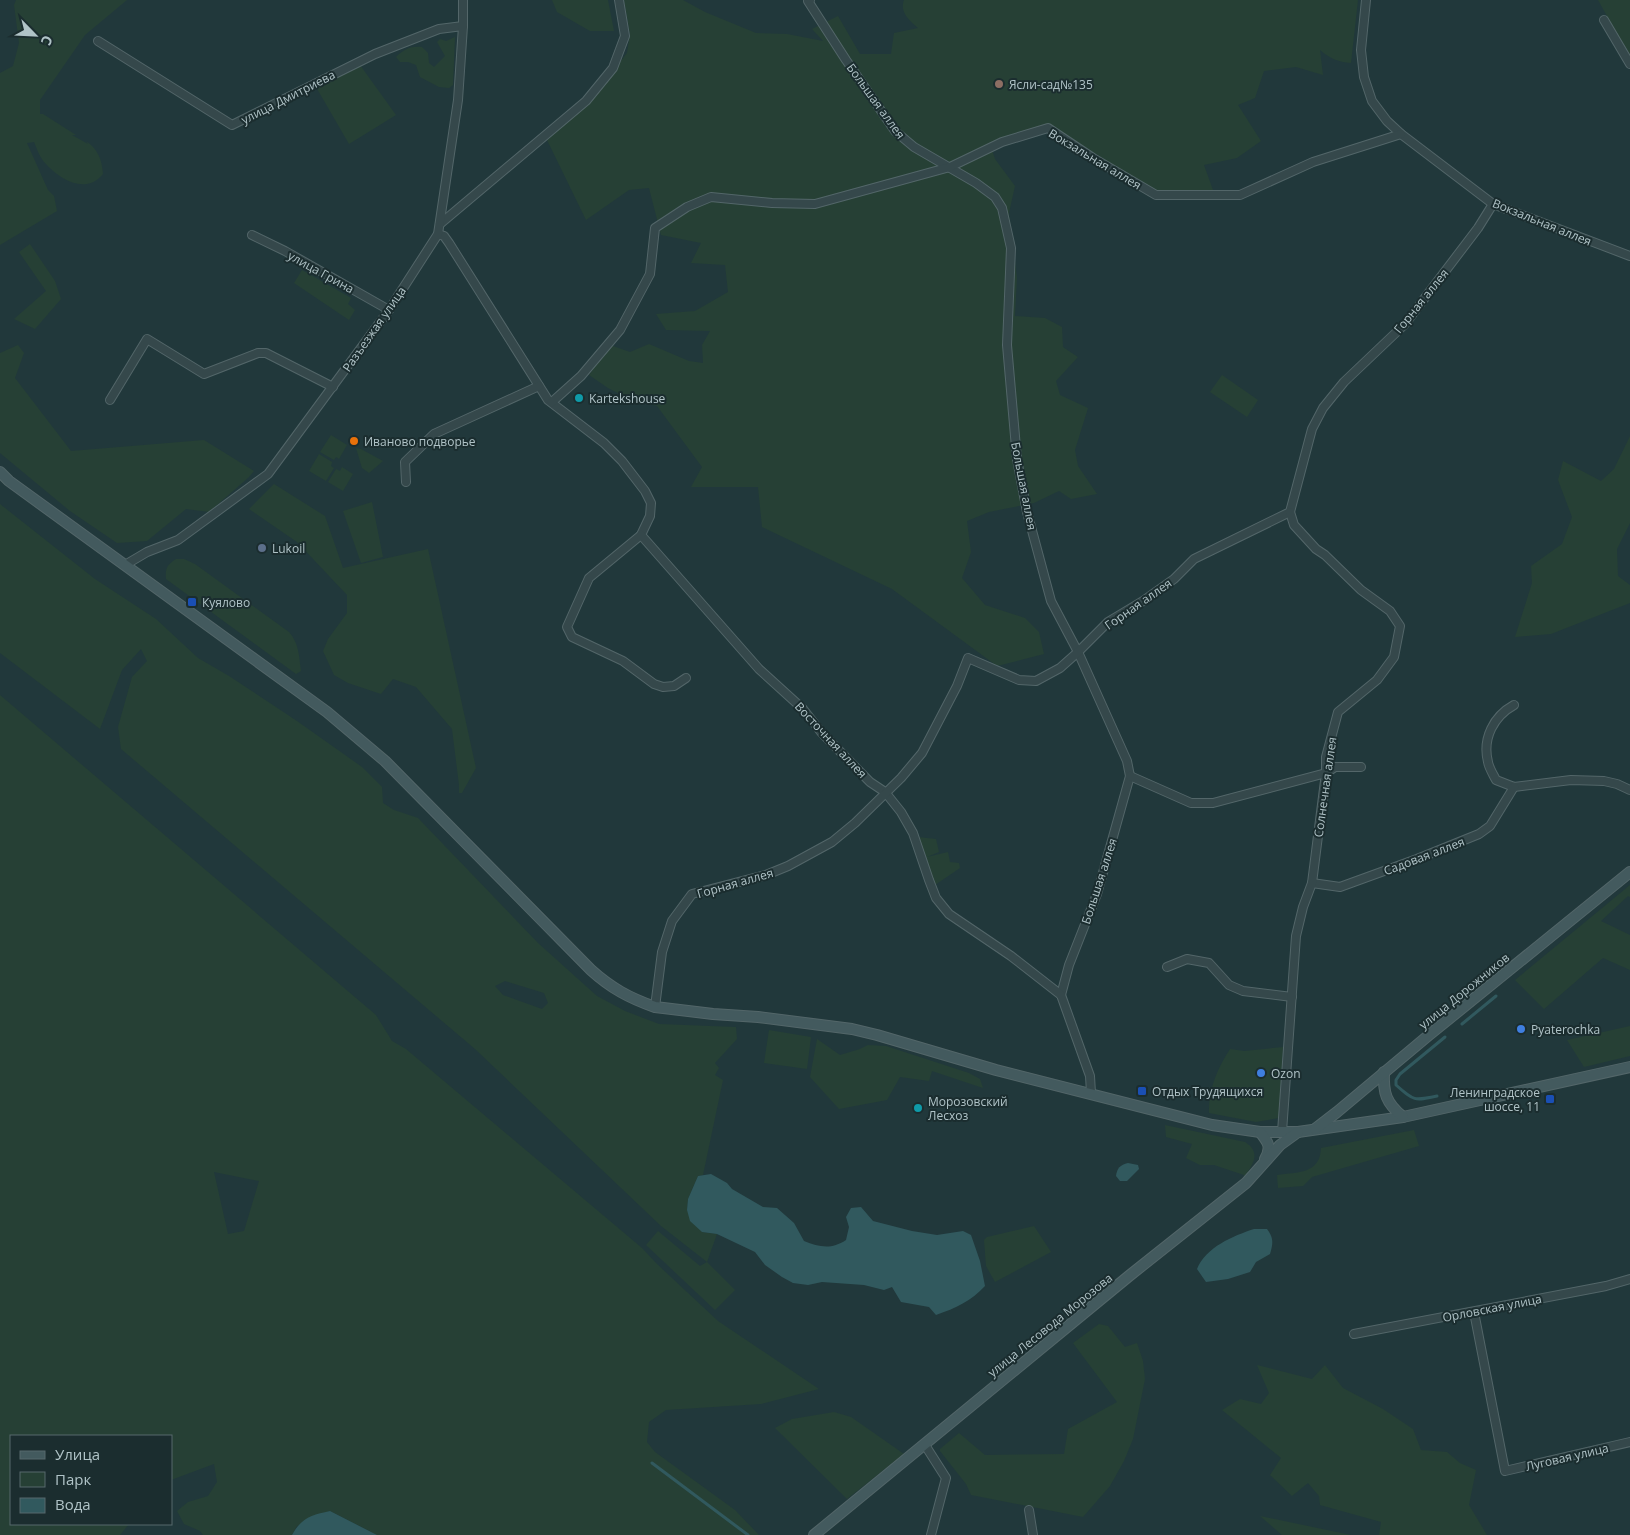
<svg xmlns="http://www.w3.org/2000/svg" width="1630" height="1535" viewBox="0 0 1630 1535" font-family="'Open Sans',sans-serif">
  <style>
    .green { fill: #264035; fill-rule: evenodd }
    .water { fill: #31595e }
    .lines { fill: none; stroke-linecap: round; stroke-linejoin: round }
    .stream { stroke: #31595e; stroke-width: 3 }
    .street-casing { stroke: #536669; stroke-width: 10 }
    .secondary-casing { stroke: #536669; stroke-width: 12 }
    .street { stroke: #35484b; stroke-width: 8 }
    .secondary { stroke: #435a5e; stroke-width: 10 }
    .education-dot { fill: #8d6e63; stroke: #1b2d2f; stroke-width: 2 }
    .culture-dot { fill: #0f9aa8; stroke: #1b2d2f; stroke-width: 2 }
    .food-dot { fill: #e8710a; stroke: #1b2d2f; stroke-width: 2 }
    .service-dot { fill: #5c6f8a; stroke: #1b2d2f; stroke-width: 2 }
    .transit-dot { fill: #1a4fb4; stroke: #1b2d2f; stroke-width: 2 }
    .shop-dot { fill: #3f7fe0; stroke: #1b2d2f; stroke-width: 2 }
    .labels { text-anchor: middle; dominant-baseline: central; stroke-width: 4; stroke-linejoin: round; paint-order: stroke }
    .poi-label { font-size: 12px; fill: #b0c3c7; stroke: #1b2d2f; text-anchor: start }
    .street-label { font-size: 12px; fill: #b0c3c7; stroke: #1b2d2f }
  </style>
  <rect width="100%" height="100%" fill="#21383b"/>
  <g class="green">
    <path d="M16,0H127L85,35L40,100V114H43L76,135H72L88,144L86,141C98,149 102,160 103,174C86,195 60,180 45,163C40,158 37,149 34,142L27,143L48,190L54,196L57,211L0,245V73L13,66L19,43L14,5Z"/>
    <path d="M552,0H608L614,31H590L557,12Z"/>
    <path d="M624,0H683L705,12L756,33L787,34L823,41L812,29L838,16L860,54H891L894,33L918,28C910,21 899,12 904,0H1358L1351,63C1338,62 1329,58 1320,50L1323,75L1296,67L1264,71L1255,98L1238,105L1261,141L1237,158L1204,165L1213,190L1154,191L1049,124L990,144L995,159L1015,186L1009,213L1017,278L1015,316L1045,318L1062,327L1063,347L1078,357L1056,381L1060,395L1088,408L1075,450L1078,466L1097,494L1071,499L1059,491L1034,503L989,512L967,521L971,552L962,578L985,605L1025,618L1039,632L1044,654L997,666L892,589L762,527L758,487H691L702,467L657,406L630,399L608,388L589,375L610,345L630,352L649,344L689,361L703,363L702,345L710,331L666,330L656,314L695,311L728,292L725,265L691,263L701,243L661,235L649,188L629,190L586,220L547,140L588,103L627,53L630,34Z"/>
    <path d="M1598,0H1630V57Z"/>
    <path d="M455,37L453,85L449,88L439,87L420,77L416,65L408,62H400L396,57C404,49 411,46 422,47L428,53L429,63L434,67L445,56L437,42L440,39L446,41Z"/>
    <path d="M360,65L396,115L349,144L316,87Z"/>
    <path d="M30,244L55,281L61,299L35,329L14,319L46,291L19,252Z"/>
    <path d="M302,270L351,298L348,304L355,310L349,320L294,283Z"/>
    <path d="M18,345L24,353L15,378L71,451L204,440L254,471L249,477L209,512L186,509L147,541L117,543L70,511L0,453V353Z"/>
    <path d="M1222,375L1258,400L1247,417L1210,392Z"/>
    <path d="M331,435L347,445L339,459L336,457L334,460L320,452Z"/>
    <path d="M1630,436V523L1617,549L1618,576L1630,585V603L1551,634L1515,637L1532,583L1531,566L1562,544L1572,517L1558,480L1563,461L1601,481L1614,469Z"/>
    <path d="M356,448L361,449L383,461L369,473L362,468Z"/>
    <path d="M319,454L332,462L331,466L334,468L326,481L309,471Z"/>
    <path d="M342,467L353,474L343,491L328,482L336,469L340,471Z"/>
    <path d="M274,484L325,516L343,568L428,549L476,768L462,793H459V785L452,729L416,687L393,679L381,694L348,683L334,675L323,651L328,639L347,613V595L297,542L249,509Z"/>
    <path d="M372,502L383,557L361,563L343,511Z"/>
    <path d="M0,504L95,579L156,619L198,658L229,676L297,721L362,767L382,787L383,803L394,810L418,818L538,943L597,996L625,1011L659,1024L736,1027L737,1039L715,1063L719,1068L715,1075L723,1080L703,1175L698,1176L688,1199L687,1210L702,1232L717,1234L707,1262L661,1226L475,1049L121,749L118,727L132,677L147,661L141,649L122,670L100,729L0,653ZM505,981L544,993L548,1003L542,1009L503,995L495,986Z"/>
    <path d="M176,559H184L195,564L289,632C299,643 299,656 301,671L296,674L166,579C165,568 167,565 176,559Z"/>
    <path d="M0,695L376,1015L392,1041L406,1049L642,1248L657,1264L718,1321L819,1389L761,1404L666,1410L649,1422L647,1442L655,1452L735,1510L759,1535H377L330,1511L297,1526L292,1535H203L200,1531L184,1524L177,1511L188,1502L208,1496L217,1482L214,1464L171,1480V1436H11V1524H129L120,1535H0ZM214,1172L259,1181L244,1231L228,1234Z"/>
    <path d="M918,837L936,839L939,852L927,857L948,852L950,862L959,863L960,868L935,885L923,858Z"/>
    <path d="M1630,885V897L1628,896L1601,921L1630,935V970L1603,958L1544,1009L1515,980Z"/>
    <path d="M1630,1026V1056L1584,1067L1567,1040Z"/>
    <path d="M769,1030L811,1037L807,1069L764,1063Z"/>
    <path d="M817,1039L840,1055L860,1049L868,1045L886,1046L969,1073L980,1079L983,1088L932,1071L929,1081L900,1077L887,1100L839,1109L810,1077Z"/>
    <path d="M1283,1047L1279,1118L1256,1122L1209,1113C1208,1090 1218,1067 1230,1049L1244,1051Z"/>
    <path d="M1165,1125L1245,1142C1261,1152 1254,1164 1244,1177V1175L1214,1165H1200L1186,1158L1192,1144L1166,1137Z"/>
    <path d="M1414,1130L1419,1146L1312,1177L1303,1186L1278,1188L1277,1175C1298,1172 1320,1174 1321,1148Z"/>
    <path d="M1034,1226L1051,1252L995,1282L986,1266L984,1240L987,1237Z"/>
    <path d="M658,1231L700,1266L707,1262L735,1290L715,1310L646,1245Z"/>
    <path d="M1099,1324L1108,1326L1125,1347L1137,1343L1143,1361L1145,1379L1133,1439L1124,1461L1110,1486L1083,1517L971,1495L966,1484L940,1451V1449L959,1433L985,1455L1064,1454L1068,1429L1117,1402L1073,1343Z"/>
    <path d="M1257,1365L1312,1379L1325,1365L1343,1388L1383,1409L1413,1429L1421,1450L1447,1452L1460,1463L1476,1470L1469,1505L1487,1535H1379L1381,1522L1320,1505L1319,1496L1308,1483L1292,1496L1270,1475L1281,1458L1222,1410L1240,1399L1261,1404L1269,1393Z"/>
    <path d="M834,1412L851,1417L904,1454L847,1499L775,1428L792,1419Z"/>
    <path d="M1260,1516L1351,1535H1282Z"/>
  </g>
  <g class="water">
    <path d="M1128,1163L1138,1165L1139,1169L1127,1181H1120L1116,1176C1117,1168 1120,1165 1128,1163Z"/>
    <path d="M711,1174L727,1183L732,1189L763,1207L777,1208L794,1223L804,1241C819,1247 831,1250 846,1240L849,1227L846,1217L851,1208L861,1207L873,1221L912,1231L937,1235L963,1231L971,1235L980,1261L985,1286C971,1301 956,1308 936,1315L929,1307L901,1302L892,1287L884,1290L864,1285L822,1282L808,1285L793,1283L782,1277L765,1265L755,1252L717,1234L702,1232L690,1221L687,1210L688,1199L698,1176Z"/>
    <path d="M1254,1229H1267C1274,1238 1273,1244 1270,1254L1256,1262L1250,1272L1228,1279L1206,1282L1197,1269C1206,1247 1233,1236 1254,1229Z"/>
    <path d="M330,1511L377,1535H292C302,1517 312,1515 330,1511Z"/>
  </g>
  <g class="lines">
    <g class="stream">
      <path d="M1462,1024L1496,996"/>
      <path d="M1437,1096C1414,1101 1414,1101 1396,1085V1080L1400,1074L1445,1037"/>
      <path d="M652,1463L748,1535"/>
    </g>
    <g class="street-casing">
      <g id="street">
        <path d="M810,0L808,1L846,60L895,131L914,147L976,183L995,197L1002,208L1011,248L1007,345L1017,459L1027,512L1051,601L1078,652L1127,761L1130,776L1097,894L1069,965L1061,995"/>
        <path d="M1366,0L1361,50L1364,77L1372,101L1387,121L1401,134L1493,204L1630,256"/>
        <path d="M1604,20L1630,64"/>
        <path d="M98,41L232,125L375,54L439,29L463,26"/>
        <path d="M440,224L586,101L613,68L625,36L619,0"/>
        <path d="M438,234L444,236L449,243L548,400L604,443L622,461L645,491L651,503L650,516L641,535L759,669L803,709L821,732L870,782L885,792L901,812L913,833L929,880L936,898L949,914L1011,956L1061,995L1090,1076L1091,1093"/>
        <path d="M252,235L285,251L389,310"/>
        <path d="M110,400L147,339L204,374L258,353H266L333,387"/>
        <path d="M552,402L581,376L620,330L650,274L655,228L687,207L711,197L772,203L815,204L950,167L1002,142L1048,128L1093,158L1156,195H1240L1313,162L1401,134"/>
        <path d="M406,482L405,462L434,434L539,386"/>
        <path d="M641,535L589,578L567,627L572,637L623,661L654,684L663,687L674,686L686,678"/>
        <path d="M125,565L147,552L178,540L268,474L389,310L438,234L458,100L463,26V0"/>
        <path d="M1514,705C1494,716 1482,738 1488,762C1489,768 1493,774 1496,780L1514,787L1571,780L1604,781L1617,784L1630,790"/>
        <path d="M1130,776L1191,803H1213L1326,773L1335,767H1361"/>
        <path d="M1312,883L1340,887L1417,859L1479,834L1490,826L1514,787"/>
        <path d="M1167,967L1187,959L1209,963L1229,985L1243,991L1292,997"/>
        <path d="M655,1007L662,952L672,921L692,894L766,875L788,866L832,842L855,823L901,778L922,753L957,686L968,658L1019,680L1036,681L1060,668L1078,652L1108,622L1143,601L1174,579L1194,559L1290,512L1312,429L1323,408L1344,382L1405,324L1478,228L1493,204"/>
        <path d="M1282,1132L1296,936L1303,907L1312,883L1326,773V757L1338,712L1377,680L1394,657L1400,626L1390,611L1361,590L1325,555L1316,549L1294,525L1290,512"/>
        <path d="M1474,1312L1505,1471L1630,1442"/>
        <path d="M1354,1334L1606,1286L1630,1279"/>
        <path d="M925,1445L946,1478L931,1535"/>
        <path d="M1029,1510L1033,1535"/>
      </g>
    </g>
    <g class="secondary-casing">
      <g id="secondary">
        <path d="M0,472L9,481L327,712L385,761L591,970C611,988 629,998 655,1007L713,1014L758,1017L852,1029L877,1035L996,1070L1212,1125L1260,1132H1298L1403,1117L1630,1067"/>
        <path d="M1384,1072C1383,1093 1386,1103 1403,1117"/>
        <path d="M1315,1129L1337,1112L1429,1035L1630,872"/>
        <path d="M1260,1132C1268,1142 1272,1147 1265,1159"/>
        <path d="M814,1535L1129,1276L1246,1183L1280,1145L1298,1132"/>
      </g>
    </g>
    <use href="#street" class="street"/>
    <use href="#secondary" class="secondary"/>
  </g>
  <circle class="education-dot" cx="999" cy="84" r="5"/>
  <g class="culture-dot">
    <circle cx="579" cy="398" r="5"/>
    <circle cx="918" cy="1108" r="5"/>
  </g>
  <circle class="food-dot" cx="354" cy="441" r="5"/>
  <circle class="service-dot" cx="262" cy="548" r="5"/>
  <g class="transit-dot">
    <rect x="187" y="597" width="10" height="10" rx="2.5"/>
    <rect x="1137" y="1086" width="10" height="10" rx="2.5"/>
    <rect x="1545" y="1094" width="10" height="10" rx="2.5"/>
  </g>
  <g class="shop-dot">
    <circle cx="1521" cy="1029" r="5"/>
    <circle cx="1261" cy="1073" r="5"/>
  </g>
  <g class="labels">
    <g class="poi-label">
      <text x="1009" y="84">Ясли-сад№135</text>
      <text x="589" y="398">Kartekshouse</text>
      <text x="364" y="441">Иваново подворье</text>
      <text x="272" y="548">Lukoil</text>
      <text x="202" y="602">Куялово</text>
      <text x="1531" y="1029">Pyaterochka</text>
      <text x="1271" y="1073">Ozon</text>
      <text x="1152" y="1091">Отдых Трудящихся</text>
      <text x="1540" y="1092" text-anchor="end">Ленинградское<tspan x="1540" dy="14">шоссе, 11</tspan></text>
      <text x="928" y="1101">Морозовский<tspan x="928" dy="14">Лесхоз</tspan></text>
    </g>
    <g class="street-label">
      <text transform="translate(288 97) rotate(-27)">улица Дмитриева</text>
      <text transform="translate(876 101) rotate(54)">Большая аллея</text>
      <text transform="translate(1095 159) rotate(31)">Вокзальная аллея</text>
      <text transform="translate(1542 222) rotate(22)">Вокзальная аллея</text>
      <text transform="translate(321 272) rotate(29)">улица Грина</text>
      <text transform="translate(1421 301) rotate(-51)">Горная аллея</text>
      <text transform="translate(374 329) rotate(-55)">Разъезжая улица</text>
      <text transform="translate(1024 486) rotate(79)">Большая аллея</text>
      <text transform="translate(1138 604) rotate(-35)">Горная аллея</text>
      <text transform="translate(831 740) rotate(47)">Восточная аллея</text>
      <text transform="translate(1325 787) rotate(-82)">Солнечная аллея</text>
      <text transform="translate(1424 856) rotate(-21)">Садовая аллея</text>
      <text transform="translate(1099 881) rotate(-72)">Большая аллея</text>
      <text transform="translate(735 883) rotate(-16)">Горная аллея</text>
      <text transform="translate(1464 991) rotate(-39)">улица Дорожников</text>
      <text transform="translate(1492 1308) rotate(-11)">Орловская улица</text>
      <text transform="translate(1050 1325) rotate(-39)">улица Лесовода Морозова</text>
      <text transform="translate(1567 1457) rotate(-13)">Луговая улица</text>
    </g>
  </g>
  <rect x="10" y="1435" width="162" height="90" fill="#1b2d2f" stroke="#57696c"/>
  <rect x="20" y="1451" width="25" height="8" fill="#435a5e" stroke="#57696c"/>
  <text x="55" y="1460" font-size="15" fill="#b0c3c7">Улица</text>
  <rect x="20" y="1472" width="25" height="15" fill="#264035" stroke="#57696c"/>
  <text x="55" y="1485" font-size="15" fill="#b0c3c7">Парк</text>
  <rect x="20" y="1498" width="25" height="15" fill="#31595e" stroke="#57696c"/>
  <text x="55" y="1510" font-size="15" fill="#b0c3c7">Вода</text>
  <g transform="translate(35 35) rotate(114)" stroke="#1b2d2f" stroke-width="4" paint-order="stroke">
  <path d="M0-4L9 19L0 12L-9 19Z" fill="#b0c3c7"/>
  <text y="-8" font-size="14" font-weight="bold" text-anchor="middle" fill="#b0c3c7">С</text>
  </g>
</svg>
